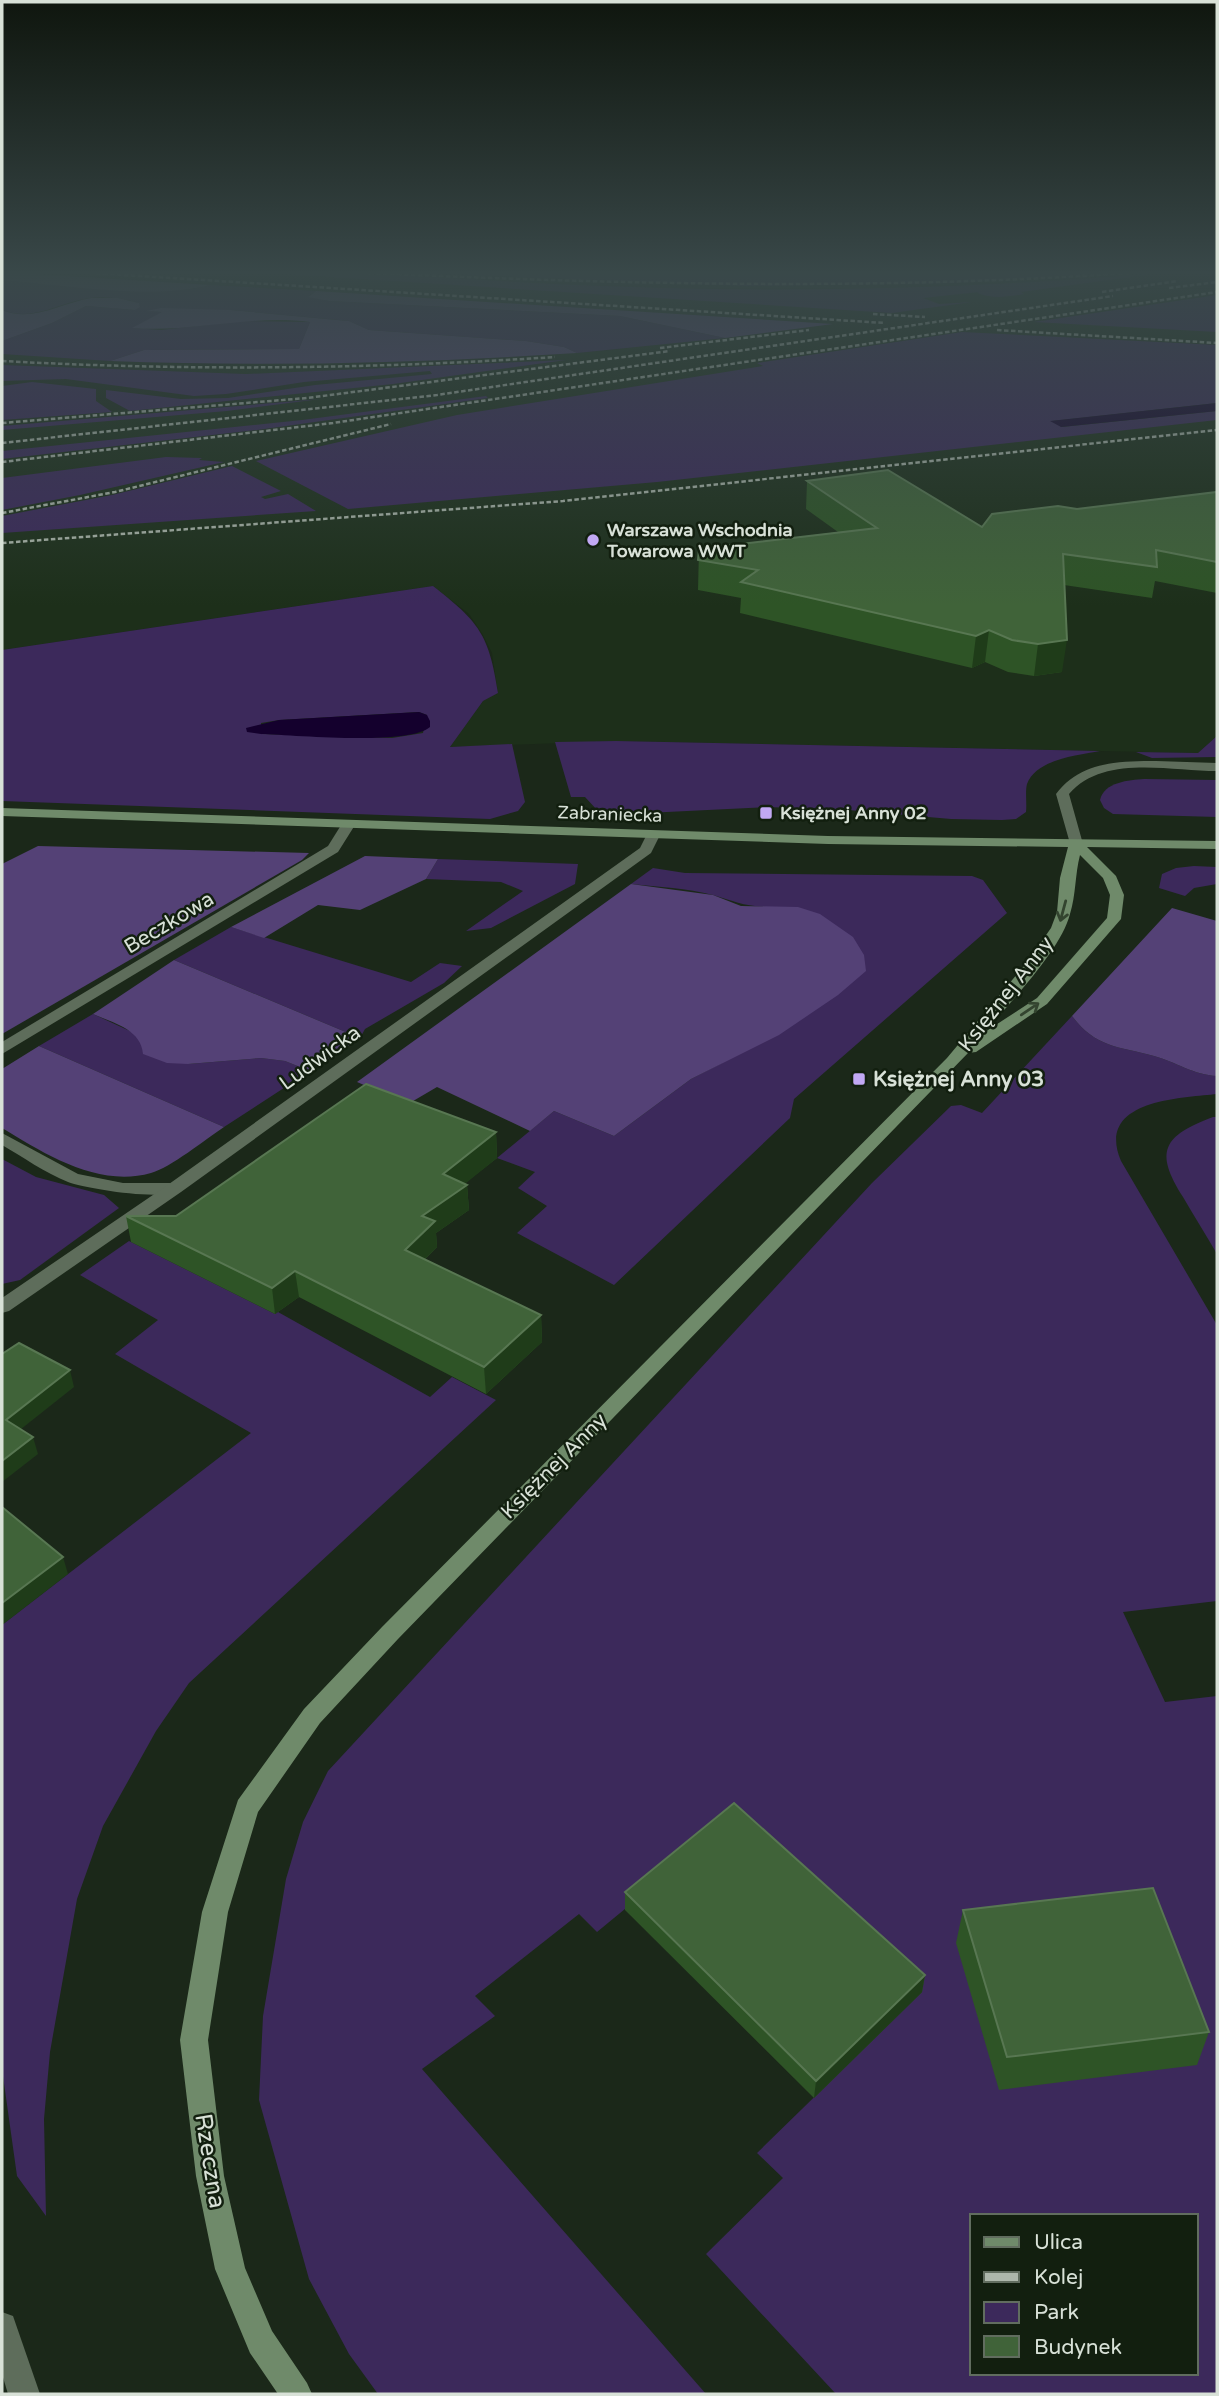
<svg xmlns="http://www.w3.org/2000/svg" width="1219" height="2396" viewBox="0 0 1219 2396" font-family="'Varela Round',sans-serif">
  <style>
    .built { fill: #1d2f1a }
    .green { fill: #3c295b; fill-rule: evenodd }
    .forest { fill: #544176 }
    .water { fill: #14002d }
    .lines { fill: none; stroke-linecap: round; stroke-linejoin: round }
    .lane { fill: #5e6d5b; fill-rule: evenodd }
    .street { fill: #5e6d5b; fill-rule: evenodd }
    .secondary { fill: #6f8a6a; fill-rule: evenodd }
    .rail { stroke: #adb7ab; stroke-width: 2.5; stroke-dasharray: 4.5 2.5; stroke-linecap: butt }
    .wall { fill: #2e5426 }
    .shaded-wall { fill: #1f3c19 }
    .building { fill: #406339; stroke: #587752; stroke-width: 2 }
    .oneway { stroke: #33442f }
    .poi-dot { fill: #c1a8f3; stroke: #121f0f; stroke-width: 2.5 }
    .labels { text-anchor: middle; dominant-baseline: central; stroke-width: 5; stroke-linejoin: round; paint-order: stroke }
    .far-poi-label { font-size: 18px; font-weight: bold; fill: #d8e1d7; stroke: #121f0f; text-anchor: start }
    .far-street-label { font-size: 18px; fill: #d8e1d7; stroke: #121f0f }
    .street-label { font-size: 21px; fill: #d8e1d7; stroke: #121f0f }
    .poi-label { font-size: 21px; font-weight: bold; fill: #d8e1d7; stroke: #121f0f; text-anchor: start }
    .near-street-label { font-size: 24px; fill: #d8e1d7; stroke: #121f0f }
  </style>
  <rect width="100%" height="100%" fill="#1b2819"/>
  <path class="built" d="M2,271H1217V736L1198,753L616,741L450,747L483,701L498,693L492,653L483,635L469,614L433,586L2,650V420L234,401L556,362L246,374L2,365V354L211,365L467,360L604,351L828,324Z"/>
  <g class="green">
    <path d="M237,271C369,271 501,283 633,287C811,293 989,288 1167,272L1021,292L1024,294C1006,297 993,299 977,293L979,292L923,298L939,304L972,302L892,313Z"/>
    <path d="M371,271H1135L951,283L747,286Z"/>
    <path d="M2,280L152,291L192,289L210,285L316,291L309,296L329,301L620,316L725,338L577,353L564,347L526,341L369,330L349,321L231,310L150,311L163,312L133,328L161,330L242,321L310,322L299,349L144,350L110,361L2,354V341L52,323L86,306L135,310L140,306L138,303C118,296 92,295 72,302C48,309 27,320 2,310Z"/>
    <path d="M1217,295V332L1034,322Z"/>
    <path d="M962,332L1217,345V403L1052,421L1062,427L1217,411V420L657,482L348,509L256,461L457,415L763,366L757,363Z"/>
    <path d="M566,360L393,384L130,411L106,398V390L181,399L228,398L315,385L432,374L430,371L304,382L226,394L194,396L66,379L2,381V365L246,374Z"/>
    <path d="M32,382L96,389V401L112,412L2,420V386Z"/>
    <path d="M486,396L488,398L257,430L2,459V451L302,420Z"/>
    <path d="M320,399L227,411L2,430V426Z"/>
    <path d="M166,457L202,458L199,460L224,462L80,495L2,510V478Z"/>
    <path d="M232,466L281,491L261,497L265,499L288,494L316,511L2,533V516L112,495Z"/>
    <path d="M433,586C479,622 489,634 498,693L483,701L450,747L512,744L525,802L518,811L490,819L2,801V650ZM419,712L427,715L423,733L392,738L261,734V723L279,720Z"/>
    <path d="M1217,736V757L1152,758L1136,752L1198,753Z"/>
    <path d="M616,741L1100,751C1079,755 1036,759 1027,784C1025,792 1027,804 1026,812L1016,819L1002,820L951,819L848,810L767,807L626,814L598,811L585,797H571L555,742Z"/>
    <path d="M1144,779L1217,780V817L1113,814L1104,808L1100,800C1104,782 1129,780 1144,779Z"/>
    <path d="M438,859L578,864L575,884L491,928L466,931L523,891L501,882L426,879Z"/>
    <path d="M1194,866L1217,867V884L1194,888L1185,896L1159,888L1162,874L1176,868Z"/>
    <path d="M653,868L685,873L972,876L983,880L1007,913L794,1099L790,1118L614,1285L517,1233L547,1206L518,1188L535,1172L497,1158L554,1111L614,1136L691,1079L722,1063L766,907C743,906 734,901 713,895C687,888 658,887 631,884Z"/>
    <path d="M231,927L411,982L440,963L462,966L444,983L365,1029L360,1038L174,960Z"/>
    <path d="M93,1014L132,1032L142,1043L188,1064L261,1058L285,1061L310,1071L224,1127L39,1046Z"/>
    <path d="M1072,1016C1096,1048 1118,1046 1154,1056C1176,1062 1194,1075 1217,1076V1094C1180,1098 1095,1100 1121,1161L1217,1325V1601L1123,1612L1165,1702L1217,1696V2394H836L706,2254L783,2178L757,2153L922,1992L733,1820L597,1932L579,1914L475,1996L495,2016L422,2069L706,2394H378L349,2354L309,2279L259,2100L263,2016L286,1879L303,1822L328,1771L872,1183L951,1106L961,1105L982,1113ZM972,2216H1196V2373H972Z"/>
    <path d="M1213,1117H1217V1254C1206,1235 1194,1216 1183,1197C1154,1151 1163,1136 1213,1117Z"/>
    <path d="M2,1159L36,1177L104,1195L119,1208L20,1280L2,1284Z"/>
    <path d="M129,1241L275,1314L278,1312L430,1397L452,1377L496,1400L189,1683L156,1731L103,1826L77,1899L50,2052L44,2119L46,2216L17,2176L2,2069V1625L251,1433L115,1354L158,1320L80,1275Z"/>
  </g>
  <g class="forest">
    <path d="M2,272L210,285C153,300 63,285 2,280Z"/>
    <path d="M316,291L833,324L725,338L620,316L329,301L308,297Z"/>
    <path d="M91,298H118L139,303L140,307L135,310L86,306L52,323L2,341V310C32,323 61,303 91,298Z"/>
    <path d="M161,308L231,310L337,320L349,321L369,330L526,341L564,347L577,353C421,363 266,367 110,361L144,350L299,349L310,322C251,314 191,333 132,328L162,312L146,311Z"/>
    <path d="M38,846L309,853L302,860L2,1034V864Z"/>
    <path d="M365,856L438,859L426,879L360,910L318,905L264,938L231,927Z"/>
    <path d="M631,884L713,895L741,906L798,907L820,914L853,937L864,955L866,971L838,995L779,1035L691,1079L614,1136L554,1111L530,1131L437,1087L408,1104L357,1082Z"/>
    <path d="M1172,908L1217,921V1076C1194,1075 1176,1062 1154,1056C1118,1046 1096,1048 1072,1016Z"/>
    <path d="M174,960L360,1038L310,1071L285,1061L261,1058L188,1064L167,1063L143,1054C141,1029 113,1023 93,1014Z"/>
    <path d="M39,1046L224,1127C206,1139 170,1168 151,1173C98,1188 45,1154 2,1128V1069Z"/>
  </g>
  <g class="water">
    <path d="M1217,403V411L1061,427L1050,421Z"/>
    <path d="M419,712L427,715L430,721V727C408,746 295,735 261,734L247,732L246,728L279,720Z"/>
  </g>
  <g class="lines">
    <path class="lane" d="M2,1133L78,1174L123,1183H175L184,1188C171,1203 87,1189 68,1182C45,1173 23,1157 2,1145Z"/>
    <g class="street">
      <path d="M1156,761L1217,763V771C1170,771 1103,754 1069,794L1083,844L1076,848L1071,847L1056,794C1080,762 1118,761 1156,761Z"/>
      <path d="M348,821L355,825L338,852L2,1054V1042L328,846L343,822Z"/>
      <path d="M653,831L660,835L651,853L181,1192L9,1311L2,1313V1298L169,1184L640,848L648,832Z"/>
      <path d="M2,2312L13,2316L40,2394H8L2,2374Z"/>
    </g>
    <path class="secondary" d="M2,808L828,836L1217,841V849L1087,847L1116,876L1124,895L1121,919L1047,1004L976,1052L968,1053L398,1639L320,1723L258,1812L228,1912L208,2040L224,2176L245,2268L272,2331L307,2383L312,2394H278L250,2353L215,2269L196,2176L180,2040L202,1912L238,1800L304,1709L382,1627L947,1058L1028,961L1051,928L1057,912L1060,878L1068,847L828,844L2,816ZM1080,855L1103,878L1110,895L1107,918L1037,998L985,1032C1010,1002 1061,950 1070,914C1076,895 1075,874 1080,855Z"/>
    <g class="rail">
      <path d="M61,271L885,323"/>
      <path d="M327,271C604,284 879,292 1156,271"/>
      <path d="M1169,288L1217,282"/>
      <path d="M1102,292L1178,281"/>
      <path d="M873,314L925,317"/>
      <path d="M997,330L1217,343"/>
      <path d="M660,348L809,330"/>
      <path d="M2,361C187,371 370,369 555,357"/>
      <path d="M2,423L307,398L670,351"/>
      <path d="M2,443L437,395L1113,296"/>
      <path d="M2,462L333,423L1217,292"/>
      <path d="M2,513L115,492L391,424"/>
      <path d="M2,543L563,501L1217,430"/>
    </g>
  </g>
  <g class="wall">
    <path d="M807,481L982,527L1077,509L1217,492V593L1155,581L1152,598L1064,585L1062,672L1034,676L1008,672L985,662L972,668L740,613L741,598L698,590L699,549L838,532L806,509Z"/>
    <path d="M496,1132L497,1158L465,1183L467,1185L469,1210L436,1233L437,1247L425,1259L541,1315L542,1342L486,1394L299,1297L275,1314L131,1242L126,1216H176Z"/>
    <path d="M625,1892L925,1975L922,1992L814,2098L625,1910Z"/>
    <path d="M963,1910L1209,2032L1197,2065L999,2090L956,1943Z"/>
  </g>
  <g class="shaded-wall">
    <path d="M989,630L985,662L972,668L976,636Z"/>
    <path d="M1067,640L1062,672L1034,676L1038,644Z"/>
    <path d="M496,1132L497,1158L445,1200L443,1174Z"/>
    <path d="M467,1185L469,1210L436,1233L437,1247L407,1276L405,1250L422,1216Z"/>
    <path d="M295,1271L299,1297L275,1314L272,1288Z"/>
    <path d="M541,1315L542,1342L486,1394L484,1367Z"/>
    <path d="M70,1370L74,1387L11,1437L6,1420Z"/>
    <path d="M33,1437L38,1454L2,1482V1461Z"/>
    <path d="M63,1557L68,1574L2,1625V1603Z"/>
    <path d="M925,1975L922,1992L814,2098L816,2081Z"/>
  </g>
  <g class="building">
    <path d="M888,470L982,527L992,514L1058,506L1077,509L1217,492V562L1156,550L1157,567L1063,554L1067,640L1038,644L1012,640L989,630L976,636L741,582L758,570L698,560L699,549L877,528L807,481Z"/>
    <path d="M366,1084L496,1132L443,1174L467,1185L422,1216L435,1221L405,1250L541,1315L484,1367L295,1271L272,1288L126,1216H176Z"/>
    <path d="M19,1343L70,1370L6,1420L33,1437L2,1461V1354Z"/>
    <path d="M2,1507L63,1557L2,1603Z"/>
    <path d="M734,1803L925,1975L816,2081L625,1892Z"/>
    <path d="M1153,1888L1209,2032L1007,2057L963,1910Z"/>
  </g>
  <defs><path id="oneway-shaft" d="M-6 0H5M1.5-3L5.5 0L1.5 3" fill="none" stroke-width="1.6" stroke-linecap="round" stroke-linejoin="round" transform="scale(1.75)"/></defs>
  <g class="oneway">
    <use href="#oneway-shaft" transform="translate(1063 911) rotate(105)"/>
    <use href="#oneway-shaft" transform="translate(1030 1009) rotate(-34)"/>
  </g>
  <linearGradient id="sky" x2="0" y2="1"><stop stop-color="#0f160e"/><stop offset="0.45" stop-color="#394849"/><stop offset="1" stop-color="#394849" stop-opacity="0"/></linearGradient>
  <rect width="1219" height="606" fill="url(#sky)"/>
  <g class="poi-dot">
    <circle cx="593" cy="540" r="7"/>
    <rect x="759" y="806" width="14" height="14" rx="3.5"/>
    <rect x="852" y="1072" width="14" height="14" rx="3.5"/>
  </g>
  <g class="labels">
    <g class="far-poi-label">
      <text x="607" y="530">Warszawa Wschodnia<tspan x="607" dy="21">Towarowa WWT</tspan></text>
      <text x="780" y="813">Księżnej Anny 02</text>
    </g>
    <g class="far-street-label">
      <text transform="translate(610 814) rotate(2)">Zabraniecka</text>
    </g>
    <g class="street-label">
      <text transform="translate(169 923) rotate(-31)">Beczkowa</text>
      <text transform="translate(1006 994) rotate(-52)">Księżnej Anny</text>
      <text transform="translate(320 1058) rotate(-36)">Ludwicka</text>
      <text transform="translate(554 1466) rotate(-45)">Księżnej Anny</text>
    </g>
    <g class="poi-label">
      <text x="873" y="1079">Księżnej Anny 03</text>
    </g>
    <g class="near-street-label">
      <text transform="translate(210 2161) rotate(81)">Rzeczna</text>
    </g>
  </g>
  <rect width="1219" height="2396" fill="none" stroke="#d8e1d7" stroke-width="7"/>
  <rect x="970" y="2214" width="228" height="161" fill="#121f0f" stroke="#616d5f" stroke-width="2"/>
  <rect x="984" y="2237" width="35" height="10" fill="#6f8a6a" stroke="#616d5f" stroke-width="2"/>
  <text x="1034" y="2249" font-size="21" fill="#d8e1d7">Ulica</text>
  <rect x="984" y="2272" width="35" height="10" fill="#adb7ab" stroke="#616d5f" stroke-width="2"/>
  <text x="1034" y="2284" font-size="21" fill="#d8e1d7">Kolej</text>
  <rect x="984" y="2302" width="35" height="21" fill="#3c295b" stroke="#616d5f" stroke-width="2"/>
  <text x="1034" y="2319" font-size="21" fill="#d8e1d7">Park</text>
  <rect x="984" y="2336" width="35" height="21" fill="#406339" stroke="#616d5f" stroke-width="2"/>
  <text x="1034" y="2354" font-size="21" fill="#d8e1d7">Budynek</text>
</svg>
